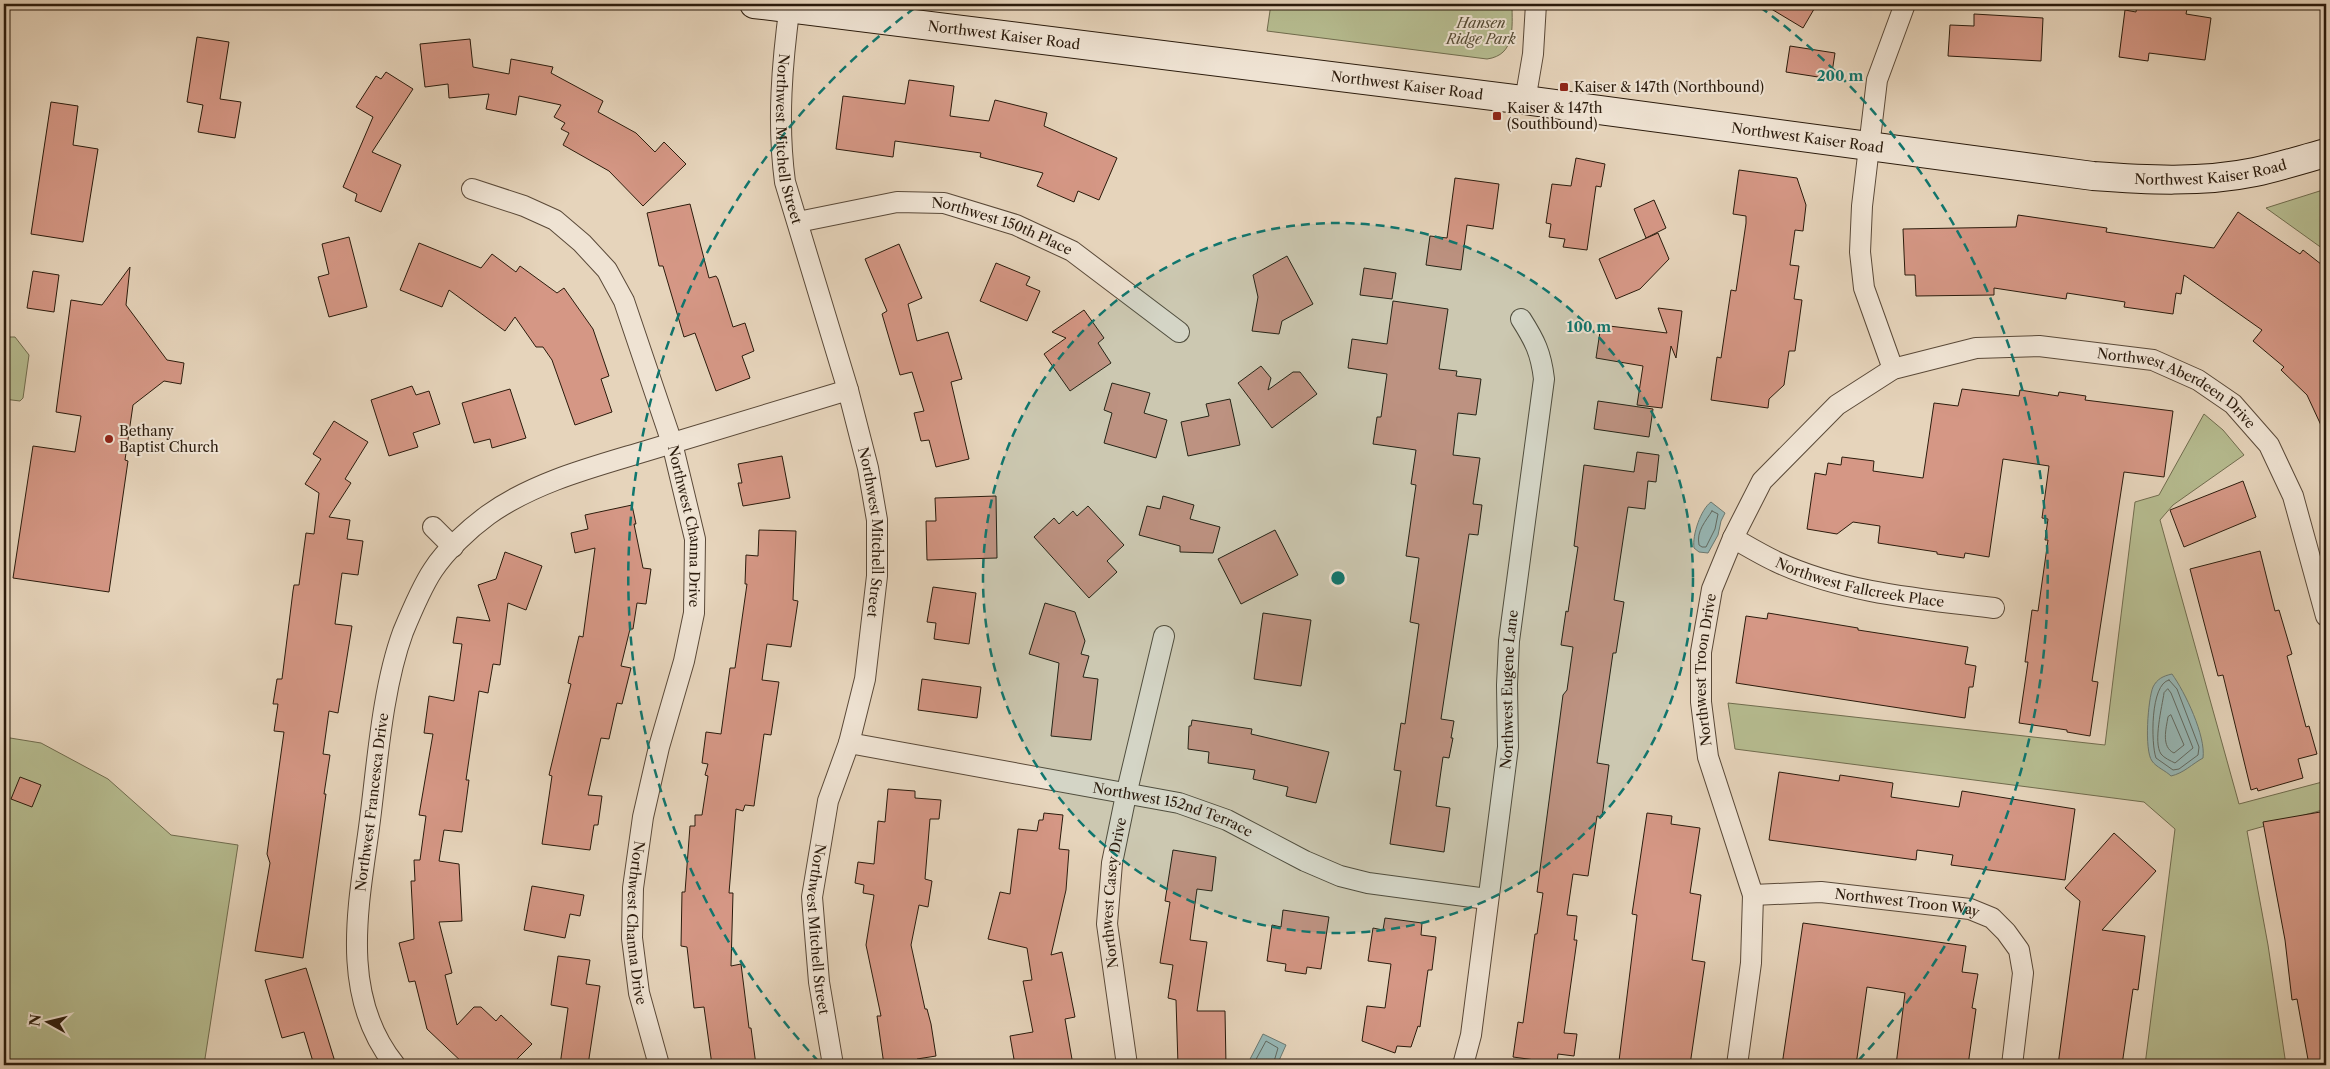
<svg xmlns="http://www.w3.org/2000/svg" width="2330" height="1069" viewBox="0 0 2330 1069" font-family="'Libre Caslon Text',serif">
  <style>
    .green { fill: #b6bc90; stroke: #706c4e }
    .water { fill: #97b7b5; stroke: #6c7971 }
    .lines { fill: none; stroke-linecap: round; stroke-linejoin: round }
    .shore { stroke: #616960; stroke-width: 1 }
    .building { fill: #d59785; stroke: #2b1b0c }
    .minor-casing { stroke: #5a4938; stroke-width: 22 }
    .secondary-casing { stroke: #2b1b0c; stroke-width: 30 }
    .minor { stroke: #efe3d3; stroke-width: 20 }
    .secondary { stroke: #efe3d3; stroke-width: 28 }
    .ring { fill: none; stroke: #0f766e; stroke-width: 2.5; stroke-dasharray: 9 6 }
    .poi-dot { fill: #8f2418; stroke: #efe3d3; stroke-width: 2 }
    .labels { text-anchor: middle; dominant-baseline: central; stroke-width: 4; stroke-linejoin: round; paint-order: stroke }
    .park-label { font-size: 14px; font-style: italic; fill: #554b34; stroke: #efe3d3 }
    .street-label { font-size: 14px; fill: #2b1b0c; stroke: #efe3d3 }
    .poi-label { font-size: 14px; fill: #2b1b0c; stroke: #efe3d3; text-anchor: start }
    .centre { fill: #0f766e; stroke: #efe3d3; stroke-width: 2.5 }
    .ring-label { font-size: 15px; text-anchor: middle; font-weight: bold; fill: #0f766e; stroke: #efe3d3; stroke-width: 4; stroke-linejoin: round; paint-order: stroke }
  </style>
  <rect width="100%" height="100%" fill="#e6d4bb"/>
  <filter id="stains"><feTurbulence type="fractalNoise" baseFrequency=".004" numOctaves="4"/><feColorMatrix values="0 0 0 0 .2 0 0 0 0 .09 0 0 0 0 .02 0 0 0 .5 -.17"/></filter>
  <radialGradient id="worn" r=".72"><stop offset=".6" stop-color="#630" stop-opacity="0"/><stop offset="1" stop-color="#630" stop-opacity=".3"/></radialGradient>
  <g class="green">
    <path d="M1271,4H1512C1512,27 1516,55 1487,59L1267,31Z"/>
    <path d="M2326,189V251L2266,208Z"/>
    <path d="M9,337H15L29,355L23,398L20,401L4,399V362Z"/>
    <path d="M2204,414L2223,430L2244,455L2173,505L2160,520L2239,804L2326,781V809L2247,831L2268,945L2286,1065H2145L2175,829L2144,802L1735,749L1728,703L2105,745L2135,502L2159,495Z"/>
    <path d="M4,737L41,743L108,779L171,835L238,845L204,1065H4Z"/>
  </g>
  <g class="water">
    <path d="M1711,502L1725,513L1721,521L1718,535L1708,553L1699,552L1694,548C1692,535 1701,509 1711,502Z"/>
    <path d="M2172,674C2185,692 2206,736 2203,758C2192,764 2184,773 2171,776C2166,771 2156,767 2152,761C2144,750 2148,699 2153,687C2157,679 2163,676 2172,674Z"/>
    <path d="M1263,1034L1286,1045L1277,1065H1247Z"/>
  </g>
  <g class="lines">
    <g class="shore">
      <path d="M1712,511L1718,514L1715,529L1706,547H1702L1699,545C1696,531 1706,521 1712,511Z"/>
      <path d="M2169,680L2177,689L2199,747L2198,755L2179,769L2173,770L2156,758C2151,744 2150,684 2169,680Z"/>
      <path d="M2168,689L2171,693L2193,748L2175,763C2171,761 2164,758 2161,754C2153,742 2162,707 2164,693Z"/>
      <path d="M2171,715L2184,745L2174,753C2161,747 2166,729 2168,717Z"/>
      <path d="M1253,1065L1266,1041L1278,1048L1273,1065"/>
    </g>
  </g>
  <g class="building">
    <path d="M1763,4H1817L1803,28Z"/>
    <path d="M2137,4H2188L2186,14L2211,18L2205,60L2149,53L2148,61L2119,57L2125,10L2136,12Z"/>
    <path d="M1974,14L2043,18L2041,61L1948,56L1950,25L1974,26Z"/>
    <path d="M197,37L229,42L220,99L241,102L235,138L198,132L203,105L187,102Z"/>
    <path d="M470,39L473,67L509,74L511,59L553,67L551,73L603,101L598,112L636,133L655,152L664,142L686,164L643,206L609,171L563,145L569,133L561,129L565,123L554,117L561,105L519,96L516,115L486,109L489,94L449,98L448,84L425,87L420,44Z"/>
    <path d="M1790,46L1835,53L1831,79L1786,72Z"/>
    <path d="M386,72L413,89L372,152L401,165L381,212L355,201L357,194L343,187L373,117L356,107L376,76L381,79Z"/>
    <path d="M909,80L954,86L950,116L989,121L995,100L1047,113L1044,126L1117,158L1099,200L1078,191L1074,202L1037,186L1043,173L980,157L981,153L895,141L893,157L836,149L843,96L905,104Z"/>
    <path d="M51,102L78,106L73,145L98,149L83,242L31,234Z"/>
    <path d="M1576,158L1605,164L1601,187L1596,186L1587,250L1563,247L1565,239L1549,237L1551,224L1546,223L1552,184L1571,186Z"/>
    <path d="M1739,170L1797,178L1806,205L1803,231L1795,230L1790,265L1799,266L1794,299L1802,300L1795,351H1789L1784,385L1769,399L1768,408L1711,400L1717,357L1721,358L1731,290L1736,291L1746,223V216L1733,214Z"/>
    <path d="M1455,178L1499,184L1493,229L1467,225L1461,270L1426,265L1430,236L1447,238Z"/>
    <path d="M1654,200L1666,228L1646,238L1634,209Z"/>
    <path d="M690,204L709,278L716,276L718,279L733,327L745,323L754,351L742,356L750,378L716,391L695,333L684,337L663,266H659L647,213Z"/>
    <path d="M2238,212L2300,254L2303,250L2326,268V436L2307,395L2281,370L2284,367L2253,341L2262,330L2184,275L2181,294L2176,293L2173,314L2124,307L2125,302L2067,293L2066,299L1994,288V295L1916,296L1915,275H1905L1903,229L2016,227L2018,215L2107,228L2106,232L2214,248Z"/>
    <path d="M1658,233L1669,259L1640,289L1616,299L1599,259Z"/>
    <path d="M349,237L367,307L329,317L318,277L329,274L322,244Z"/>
    <path d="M419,243L481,268L492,254L516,272L520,266L557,293L564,288L593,329L609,376L601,379L612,412L575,425L552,360L543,347H536L515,317L505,331L449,290L442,307L400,290Z"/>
    <path d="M899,244L922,298L908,304L917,341L948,332L962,379L951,382L969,459L936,467L929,440L921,441L914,413L924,411L912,372L900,375L882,314L887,311L865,259Z"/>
    <path d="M1287,256L1313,304L1282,321L1279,334L1252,331L1258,297L1253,275Z"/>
    <path d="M996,263L1030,277L1026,285L1040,291L1027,321L980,301Z"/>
    <path d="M130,267L126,305L167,360L184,363L181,384L164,381L133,405L125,460L128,461L109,592L13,578L33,446L75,452L81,416L56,412L71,300L102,305Z"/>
    <path d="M1364,268L1396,273L1392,299L1360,295Z"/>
    <path d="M33,271L59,275L54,312L27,308Z"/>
    <path d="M1393,301L1448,309L1439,369L1457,371L1456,376L1481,379L1476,415L1458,413L1453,455L1480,458L1473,504L1482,505L1478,535L1469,534L1441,719L1454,721L1451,738H1453L1449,758L1443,757L1436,806L1450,808L1444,852L1390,844L1401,771L1394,770L1401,723L1405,724L1419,624L1410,622L1419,558L1406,556L1416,485L1411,484L1416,450L1373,444L1377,417H1381L1387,374L1348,368L1352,339L1387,344Z"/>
    <path d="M1658,308L1682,311L1676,358L1671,346L1662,408L1637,405L1643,366L1596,358L1601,325L1667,333Z"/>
    <path d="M1084,310L1104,338L1098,343L1111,363L1070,391L1044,354L1066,338L1052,332Z"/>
    <path d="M1261,366L1271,378L1268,390L1293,372H1300L1317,394L1272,428L1238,383Z"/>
    <path d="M1112,383L1150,393L1144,413L1167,420L1156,458L1104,443L1112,413L1104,410Z"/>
    <path d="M412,386L416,395L429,391L440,424L413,433L418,447L389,456L371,400Z"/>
    <path d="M510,389L526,438L492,448L490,439L474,443L462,403Z"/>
    <path d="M1962,389L2019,396L2020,390L2058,396L2059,392L2086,396L2085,400L2173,411L2164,477L2124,472L2092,681L2098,682L2090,736L2067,732V730L2019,723L2028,662H2025L2032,610L2038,611L2048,540H2045L2048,519L2042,518L2049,466L2003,459L1989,557L1965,553L1964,558L1937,554V552L1878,543L1880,526L1853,522L1837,534L1807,529L1815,473L1826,475L1828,463L1841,465L1842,457L1874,461L1873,471L1923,478L1934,403L1958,406Z"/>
    <path d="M1230,399L1240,445L1188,456L1181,422L1209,416L1206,404Z"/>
    <path d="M1598,401L1653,409L1649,437L1594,429Z"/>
    <path d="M334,421L368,442L345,479L351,483L329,517L350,520L347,539L363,541L358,575L342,573L335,624L352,626L338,713L329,711L323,754L330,755L324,794H326L303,958L255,951L270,863L267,854L284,732L274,731L278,704H273L277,679H282L293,591L294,585H299L306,533L314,534L319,493L305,484L321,459L313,454Z"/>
    <path d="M1637,452L1659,455L1656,482L1648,481L1645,509L1628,507L1614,600L1624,602L1616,653H1613L1597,763L1609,765L1602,817L1597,816L1588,876L1573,874L1567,915L1577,916L1574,940H1577L1564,1033L1577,1034L1574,1056L1558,1054L1557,1063L1513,1057L1518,1022L1523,1023L1535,934H1537L1543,893L1537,892L1563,695L1567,690L1573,647L1561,645L1566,611L1568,612L1578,547L1574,546L1584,465L1634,472Z"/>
    <path d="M782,456L790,498L743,506L738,483H742L738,464Z"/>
    <path d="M2243,481L2256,517L2184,547L2170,510Z"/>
    <path d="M996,496L997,558L927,560L926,521H936L935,498Z"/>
    <path d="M1163,496L1194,505L1190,519L1220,527L1213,553L1180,552V546L1139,535L1147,506L1160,509Z"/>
    <path d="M632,505L636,524H634L643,568L651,569L646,604L637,603L633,629H630L621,666L631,668L622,704L617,703L609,739L601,738L588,795L602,796L598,825H594L590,850L542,844L552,776L549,775L571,684L568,683L579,636L583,637L595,548L575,553L571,533L588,529L585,515Z"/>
    <path d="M1088,506L1124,545L1107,561L1117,572L1089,598L1034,537L1054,518L1059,524L1073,511L1077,516Z"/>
    <path d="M759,530L796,531L793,600L798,601L791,647L767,644L762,680L779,682L771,735L764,734L754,806L745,805L743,811L736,809L729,893H733L731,966L741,964L749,1028H751L756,1065H712L704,1007L694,1008L687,947L681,946L682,892H685L690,826H695V815H702L708,776L705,775L708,764L702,763L706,732L721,734L730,668H735L747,584H745L746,555L758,556Z"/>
    <path d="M1275,530L1298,575L1241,604L1218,559Z"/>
    <path d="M2260,551L2275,611L2279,610L2292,654L2287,656L2306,727L2309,726L2317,754L2298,759L2303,778L2258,791L2257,788L2251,790L2223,675L2218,676L2190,569Z"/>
    <path d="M505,552L542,566L526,610L508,603L500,665L493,664L488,693L479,691L466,780H469L462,832L444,830L439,861L459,864L462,921L439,922L452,973L445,975L457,1025L474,1007H481L496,1021L501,1015L532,1044L511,1065H465L427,1029L415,981L409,982L399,943L414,939L411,881H415L414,860H420L426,816L419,815L433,734L424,733L429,696L454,701L462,644L453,643L457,617L490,621L478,585L496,579Z"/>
    <path d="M933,587L976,593L969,644L934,639L936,623L927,622Z"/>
    <path d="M1045,603L1075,612L1085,641L1081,654L1089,656L1083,677L1098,679L1091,740L1051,736L1059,663L1029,654Z"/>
    <path d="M1263,613L1311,620L1301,686L1254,679Z"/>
    <path d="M1768,613L1858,628V630L1968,647L1965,664L1976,666L1973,687H1969L1965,718L1736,683L1746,616L1767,619Z"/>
    <path d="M922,679L981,687L977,718L918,710Z"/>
    <path d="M1192,720L1252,729L1251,734L1329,752L1316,803L1286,796L1288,787L1253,779L1255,770L1208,763L1209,752L1188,749L1189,726H1191Z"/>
    <path d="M1779,772L1839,781L1840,775L1893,783L1891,797L1959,807L1962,791L2075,809L2065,880L1951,865L1953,855L1917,850L1916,860L1769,840Z"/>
    <path d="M20,777L41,785L32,807L11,799Z"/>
    <path d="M888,789L915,791V798L941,800L939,819H930L925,879L932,881L928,907L919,905L911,945L925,1009H927L931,1024L936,1056L917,1059L918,1065H884L877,1016H881L866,945L874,895L863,893L864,885L855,883L858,862L874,864L878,821L885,822Z"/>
    <path d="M2326,811V1065H2309L2297,999L2292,1000L2285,940L2263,822Z"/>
    <path d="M1044,813L1063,815L1059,849L1069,850L1066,890L1051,955L1062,952L1075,1017L1065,1019L1073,1065H1015L1010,1036L1033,1032L1023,981L1032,980L1027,948L988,939L1000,892L1010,894L1018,829L1037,831L1039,820H1043Z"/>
    <path d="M1647,813L1672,816L1671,824L1700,828L1690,893L1701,895L1692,960L1705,962L1690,1065H1645L1619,1061L1637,915L1632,914Z"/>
    <path d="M2114,833L2156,871L2102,930L2145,936L2138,990L2133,989L2122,1065H2058L2080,901L2065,888Z"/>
    <path d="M1173,850L1216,857L1212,891L1197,889L1190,940L1207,942L1197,1011H1225L1226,1065H1178L1176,1000L1168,998L1173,965L1160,963L1170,902L1165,901Z"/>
    <path d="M532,886L584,895L580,916L570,914L565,938L524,930Z"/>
    <path d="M1283,910L1329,917L1321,969L1307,967L1306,974L1285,971L1286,964L1267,961L1272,925L1281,927Z"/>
    <path d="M1385,918L1422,923L1421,935L1436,937L1432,970H1428L1420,1027L1418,1026L1411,1047L1397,1046L1395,1053L1362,1041L1367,1006L1385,1008L1391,964L1368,961L1373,928L1383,930Z"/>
    <path d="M1803,923L1966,946L1962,972L1978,974L1972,1008L1976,1009L1968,1065H1896L1905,993L1867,987L1856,1065H1782Z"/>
    <path d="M558,956L590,960L586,984L600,986L588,1065H560L568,1008L551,1005Z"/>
    <path d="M306,968L336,1065H314L304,1032L282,1038L265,980Z"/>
  </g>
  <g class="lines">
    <g class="minor-casing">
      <g id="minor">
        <path id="s1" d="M790,4C782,63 777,123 785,182L848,390L868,468L877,520V576L865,679L849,743L828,801L812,897L819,982L833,1065"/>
        <path d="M1525,101L1533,54L1536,4"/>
        <path id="s2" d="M472,189L524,206L555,220L582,243L607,270L624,301L672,443L695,539L694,613L684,661L659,747L643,817L633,888L632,938L639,993L659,1065"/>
        <path id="s3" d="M798,222L897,202L944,203L1016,225L1072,251L1179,332"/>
        <path d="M1893,369L1864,288L1860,252L1862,206L1877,80L1905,4"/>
        <path d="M433,527L453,547"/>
        <path id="s4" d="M1733,538C1747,546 1762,555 1777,562C1844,593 1921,599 1994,608"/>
        <path id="s5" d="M849,743L1179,803L1227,820L1305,861L1340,876L1368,883L1487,899"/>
        <path id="s6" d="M1753,895L1821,892L1970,909L1992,918L2006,932L2019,950L2023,973L2012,1065"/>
        <path id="s7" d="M395,1065C341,998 357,913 368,835C377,771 381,692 403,632C410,615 423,585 433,570C446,550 469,529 488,515C534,482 593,467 646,451C714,430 781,410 848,390"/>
        <path id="s8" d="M1127,1065L1107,924L1112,863L1126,795L1164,636"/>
        <path id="s9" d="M1463,1065L1471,1035L1508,747L1507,685L1509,641L1544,379C1541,353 1535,341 1521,319"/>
        <path id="s10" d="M1737,1065L1751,963L1753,895L1708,757L1701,702V652L1712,589L1733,538L1762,481L1837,405L1893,369L1976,348L2039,346L2153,360L2198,380L2233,404L2269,445L2293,496L2326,616"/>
      </g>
    </g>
    <g class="secondary-casing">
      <g id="secondary">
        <path id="s11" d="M754,4L1532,101L2093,176C2146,180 2202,183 2255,172C2279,167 2303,159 2326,153"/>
      </g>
    </g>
    <use href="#minor" class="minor"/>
    <use href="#secondary" class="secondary"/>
  </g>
  <circle cx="1338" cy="578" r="355" fill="#0f766e" fill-opacity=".12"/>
  <g class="ring">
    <circle cx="1338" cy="578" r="355"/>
    <path d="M819 1062A710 710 0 0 1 916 7M1760 7A710 710 0 0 1 1857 1062"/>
  </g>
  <g class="poi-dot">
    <rect x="1559" y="82" width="10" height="10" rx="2.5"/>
    <rect x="1492" y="111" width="10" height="10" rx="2.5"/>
    <circle cx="109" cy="439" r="5"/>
  </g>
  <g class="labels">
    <g class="park-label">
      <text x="1481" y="23">Hansen<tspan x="1481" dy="16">Ridge Park</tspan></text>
    </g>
    <g class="street-label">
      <text stroke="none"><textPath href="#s11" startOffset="252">Northwest Kaiser Road</textPath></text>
      <text stroke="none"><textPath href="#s11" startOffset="658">Northwest Kaiser Road</textPath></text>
      <text stroke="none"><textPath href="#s11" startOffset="1062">Northwest Kaiser Road</textPath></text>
      <text stroke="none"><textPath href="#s1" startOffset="136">Northwest Mitchell Street</textPath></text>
      <text stroke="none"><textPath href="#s11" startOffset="1468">Northwest Kaiser Road</textPath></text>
      <text stroke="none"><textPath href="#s3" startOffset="210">Northwest 150th Place</textPath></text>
      <text stroke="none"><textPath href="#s10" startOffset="1074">Northwest Aberdeen Drive</textPath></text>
      <text stroke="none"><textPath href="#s2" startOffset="431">Northwest Channa Drive</textPath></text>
      <text stroke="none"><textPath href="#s1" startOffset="541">Northwest Mitchell Street</textPath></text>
      <text stroke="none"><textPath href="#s4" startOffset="136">Northwest Fallcreek Place</textPath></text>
      <text stroke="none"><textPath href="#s10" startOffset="404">Northwest Troon Drive</textPath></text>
      <text stroke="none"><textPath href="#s9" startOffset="379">Northwest Eugene Lane</textPath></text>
      <text stroke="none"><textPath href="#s7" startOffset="272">Northwest Francesca Drive</textPath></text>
      <text stroke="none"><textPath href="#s5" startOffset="331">Northwest 152nd Terrace</textPath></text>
      <text stroke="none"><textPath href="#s8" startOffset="174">Northwest Casey Drive</textPath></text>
      <text stroke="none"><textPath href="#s6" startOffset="155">Northwest Troon Way</textPath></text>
      <text stroke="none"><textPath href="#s2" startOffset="836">Northwest Channa Drive</textPath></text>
      <text stroke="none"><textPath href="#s1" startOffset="946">Northwest Mitchell Street</textPath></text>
    </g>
    <g class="poi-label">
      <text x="1574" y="87">Kaiser &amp; 147th (Northbound)</text>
      <text x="1507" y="108">Kaiser &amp; 147th<tspan x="1507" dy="16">(Southbound)</tspan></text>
      <text x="119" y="431">Bethany<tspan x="119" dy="16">Baptist Church</tspan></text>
    </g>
  </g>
  <circle cx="1338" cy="578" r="8" class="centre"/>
  <g class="ring-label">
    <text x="1840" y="81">200 m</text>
    <text x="1589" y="332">100 m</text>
  </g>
  <rect width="2330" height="1069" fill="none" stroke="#e6d4bb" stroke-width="20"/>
  <rect x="5" y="5" width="2320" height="1059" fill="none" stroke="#2b1b0c" stroke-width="2.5"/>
  <rect x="10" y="10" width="2310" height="1049" fill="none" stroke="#2b1b0c"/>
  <g transform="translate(48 1022) rotate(278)" stroke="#efe3d3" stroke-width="4" paint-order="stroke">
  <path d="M0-4L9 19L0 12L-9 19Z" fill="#2b1b0c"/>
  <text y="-8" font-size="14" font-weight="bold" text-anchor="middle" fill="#2b1b0c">N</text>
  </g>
  <rect width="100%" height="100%" filter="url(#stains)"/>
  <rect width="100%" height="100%" fill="url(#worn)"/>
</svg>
